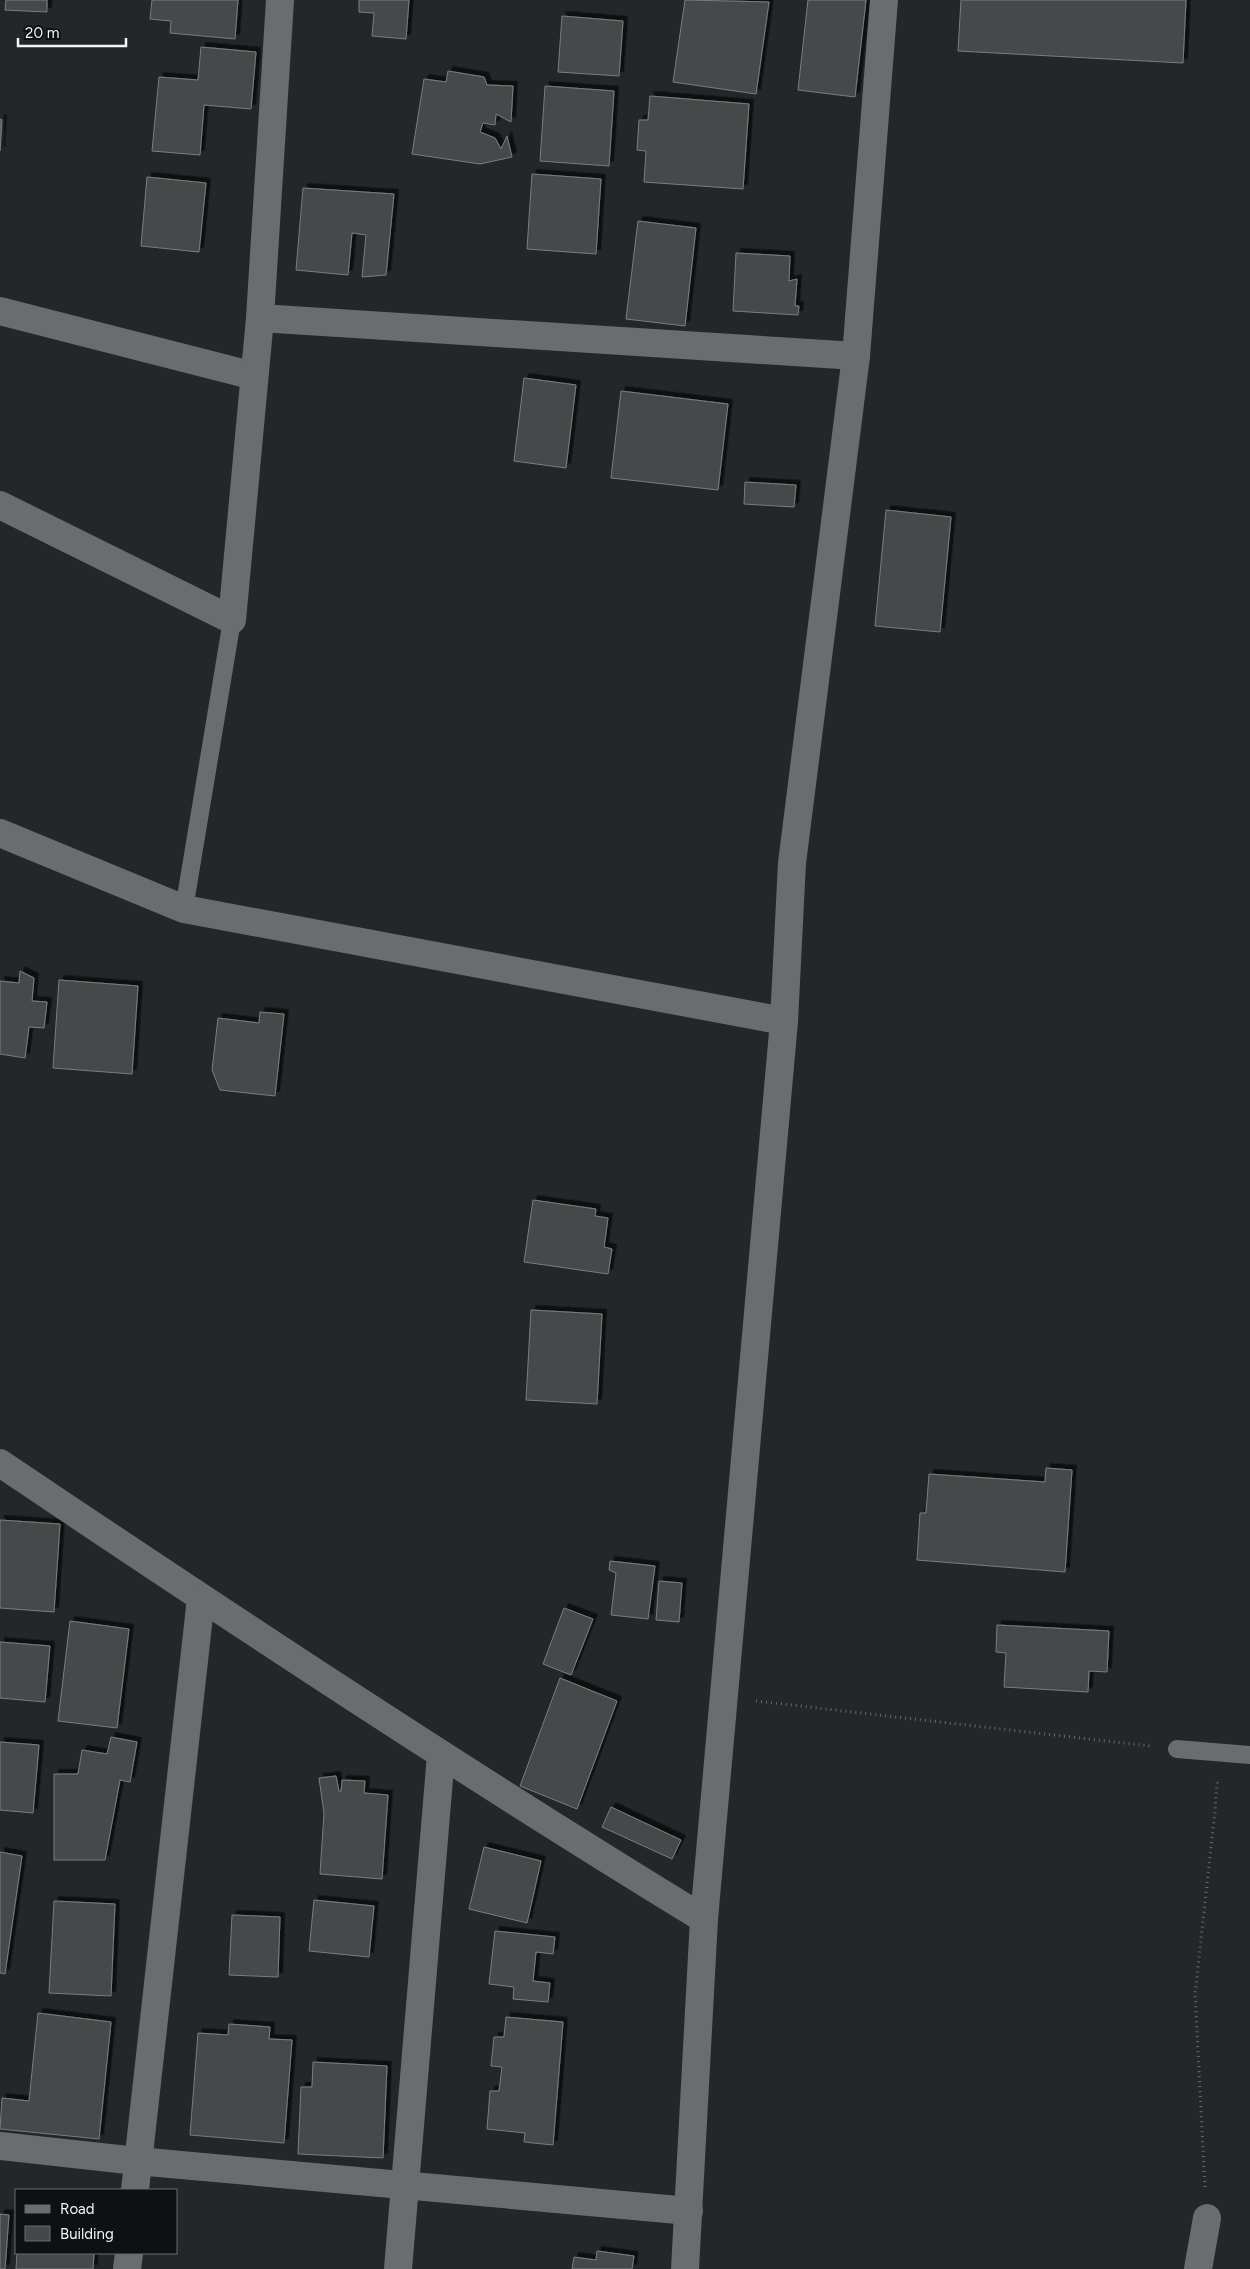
<svg xmlns="http://www.w3.org/2000/svg" width="1250" height="2269" viewBox="0 0 1250 2269" font-family="Figtree,sans-serif">
  <style>
    .building { fill: #44484a; stroke: #7a7e80; filter: url(#shadow) }
    .lines { fill: none; stroke-linecap: round; stroke-linejoin: round }
    .path { stroke: #676a6b; stroke-width: 3; stroke-dasharray: 1 4; stroke-linecap: butt }
    .lane { stroke: #696d6f; stroke-width: 18 }
    .street { stroke: #696d6f; stroke-width: 28 }
  </style>
  <defs>
    <filter id="shadow"><feDropShadow dx="4.5" dy="-4.5" stdDeviation="0" flood-color="#0009"/></filter>
  </defs>
  <rect width="100%" height="100%" fill="#242729"/>
  <g class="building">
    <path d="M6,0H47V12L5,10Z"/>
    <path d="M152,0H238L235,39L170,33L171,21L150,19Z"/>
    <path d="M359,0H409L406,39L372,36L374,13L359,12Z"/>
    <path d="M685,0L769,2L756,94L673,82Z"/>
    <path d="M808,0H866L855,97L798,90Z"/>
    <path d="M961,0H1186L1183,63L958,51Z"/>
    <path d="M562,16L623,21L619,76L558,72Z"/>
    <path d="M201,47L256,52L251,109L204,105L200,155L152,151L159,77L198,80Z"/>
    <path d="M448,71L484,77L487,85L513,86L511,122L496,114L495,125L483,123L480,132L495,138L501,149L507,136L512,157L480,164L412,154L424,79L446,82Z"/>
    <path d="M545,86L614,91L609,166L540,161Z"/>
    <path d="M650,96L749,104L743,189L644,182L646,151L637,150L639,120H648Z"/>
    <path d="M0,119L2,120L0,151Z"/>
    <path d="M532,174L601,179L596,254L527,249Z"/>
    <path d="M147,177L206,183L199,252L141,246Z"/>
    <path d="M303,188L394,194L386,275L362,277L366,235L352,233L348,275L296,270Z"/>
    <path d="M638,221L696,228L685,326L626,319Z"/>
    <path d="M736,253L790,256L789,281L797,279L795,306H799L798,315L733,311Z"/>
    <path d="M524,378L576,385L566,468L514,461Z"/>
    <path d="M621,391L728,404L718,490L611,478Z"/>
    <path d="M745,482L796,485L794,507L744,504Z"/>
    <path d="M886,510L951,517L940,632L875,626Z"/>
    <path d="M20,971L34,978L32,1001L47,1002L44,1028L29,1027L25,1058L0,1054V981L19,983Z"/>
    <path d="M59,980L138,986L132,1074L53,1068Z"/>
    <path d="M260,1012L284,1014L275,1096L220,1090L212,1070L218,1018L259,1023Z"/>
    <path d="M533,1200L596,1209L595,1216L608,1218L604,1247L612,1249L608,1274L524,1262Z"/>
    <path d="M531,1310L602,1314L597,1404L526,1400Z"/>
    <path d="M1046,1468L1072,1470L1065,1572L917,1560L920,1513H926L929,1474L1045,1482Z"/>
    <path d="M0,1520L60,1524L54,1612L0,1608Z"/>
    <path d="M610,1561L655,1566L648,1619L611,1615L616,1573L609,1570Z"/>
    <path d="M659,1581L682,1583L679,1622L656,1620Z"/>
    <path d="M564,1608L593,1619L571,1675L543,1664Z"/>
    <path d="M70,1621L129,1629L117,1728L58,1721Z"/>
    <path d="M997,1625L1109,1631L1107,1672L1089,1671L1088,1692L1004,1687L1006,1653L996,1652Z"/>
    <path d="M0,1642L50,1646L45,1702L0,1698Z"/>
    <path d="M560,1678L617,1701L577,1809L520,1786Z"/>
    <path d="M111,1737L137,1742L130,1782L120,1780L105,1860H54V1774H78L82,1750L107,1754Z"/>
    <path d="M0,1742L39,1745L33,1813L0,1810Z"/>
    <path d="M336,1776L339,1791L341,1792L342,1780L365,1781L364,1793L388,1795L382,1879L320,1874L324,1813L319,1778Z"/>
    <path d="M611,1807L681,1840L672,1859L602,1827Z"/>
    <path d="M484,1847L541,1861L527,1923L469,1909Z"/>
    <path d="M0,1852L22,1856L5,1974L0,1973Z"/>
    <path d="M314,1900L374,1906L369,1957L309,1951Z"/>
    <path d="M54,1901L115,1904L111,1996L49,1993Z"/>
    <path d="M232,1915L280,1917L278,1977L229,1975Z"/>
    <path d="M495,1931L555,1937L553,1954L536,1952L533,1981L550,1983L548,2002L513,1999L514,1987L489,1984Z"/>
    <path d="M38,2013L111,2022L99,2139L0,2129L2,2098L29,2101Z"/>
    <path d="M506,2017L563,2022L553,2145L524,2142L525,2133L487,2129L490,2091H499L502,2067L491,2066L494,2037H504Z"/>
    <path d="M229,2024L270,2027L269,2039L292,2040L284,2143L190,2135L198,2033L228,2035Z"/>
    <path d="M313,2062L387,2066L383,2158L298,2154L301,2087H312Z"/>
    <path d="M0,2214L9,2215L5,2269H0Z"/>
    <path d="M597,2251L634,2256L632,2269H572L574,2257L596,2260Z"/>
    <path d="M17,2253H94L93,2269H16Z"/>
  </g>
  <g class="lines">
    <g class="path">
      <path d="M756,1701L1150,1746"/>
      <path d="M1205,2187L1195,1994L1215,1811L1217,1783L1215,1781"/>
    </g>
    <g class="lane">
      <path d="M184,909L232,620"/>
      <path d="M1177,1749L1250,1755"/>
    </g>
    <g class="street">
      <path d="M0,311L254,376"/>
      <path d="M260,318L856,356"/>
      <path d="M0,505L232,620L260,318L280,0"/>
      <path d="M0,833L184,909L784,1021"/>
      <path d="M0,1463C232,1619 465,1773 704,1919"/>
      <path d="M0,2146L137,2161L689,2211"/>
      <path d="M135,2190L201,1598"/>
      <path d="M127,2269L129,2253"/>
      <path d="M398,2269L441,1755"/>
      <path d="M685,2269L704,1919L784,1021L792,863L856,356L884,0"/>
      <path d="M1198,2269L1207,2218"/>
    </g>
  </g>
  <rect x="15" y="2189" width="162" height="65" fill="#0e1011" stroke="#696b6c"/>
  <rect x="25" y="2205" width="25" height="8" fill="#696d6f" stroke="#696b6c"/>
  <text x="60" y="2214" font-size="15" fill="#f2f4f5">Road</text>
  <rect x="25" y="2226" width="25" height="15" fill="#44484a" stroke="#696b6c"/>
  <text x="60" y="2239" font-size="15" fill="#f2f4f5">Building</text>
  <path d="M18 38v8h108v-8" fill="none" stroke="#f2f4f5" stroke-width="2.5"/>
  <text x="25" y="38" font-size="15" fill="#f2f4f5" stroke="#0e1011" stroke-width="4" paint-order="stroke">20 m</text>
</svg>
